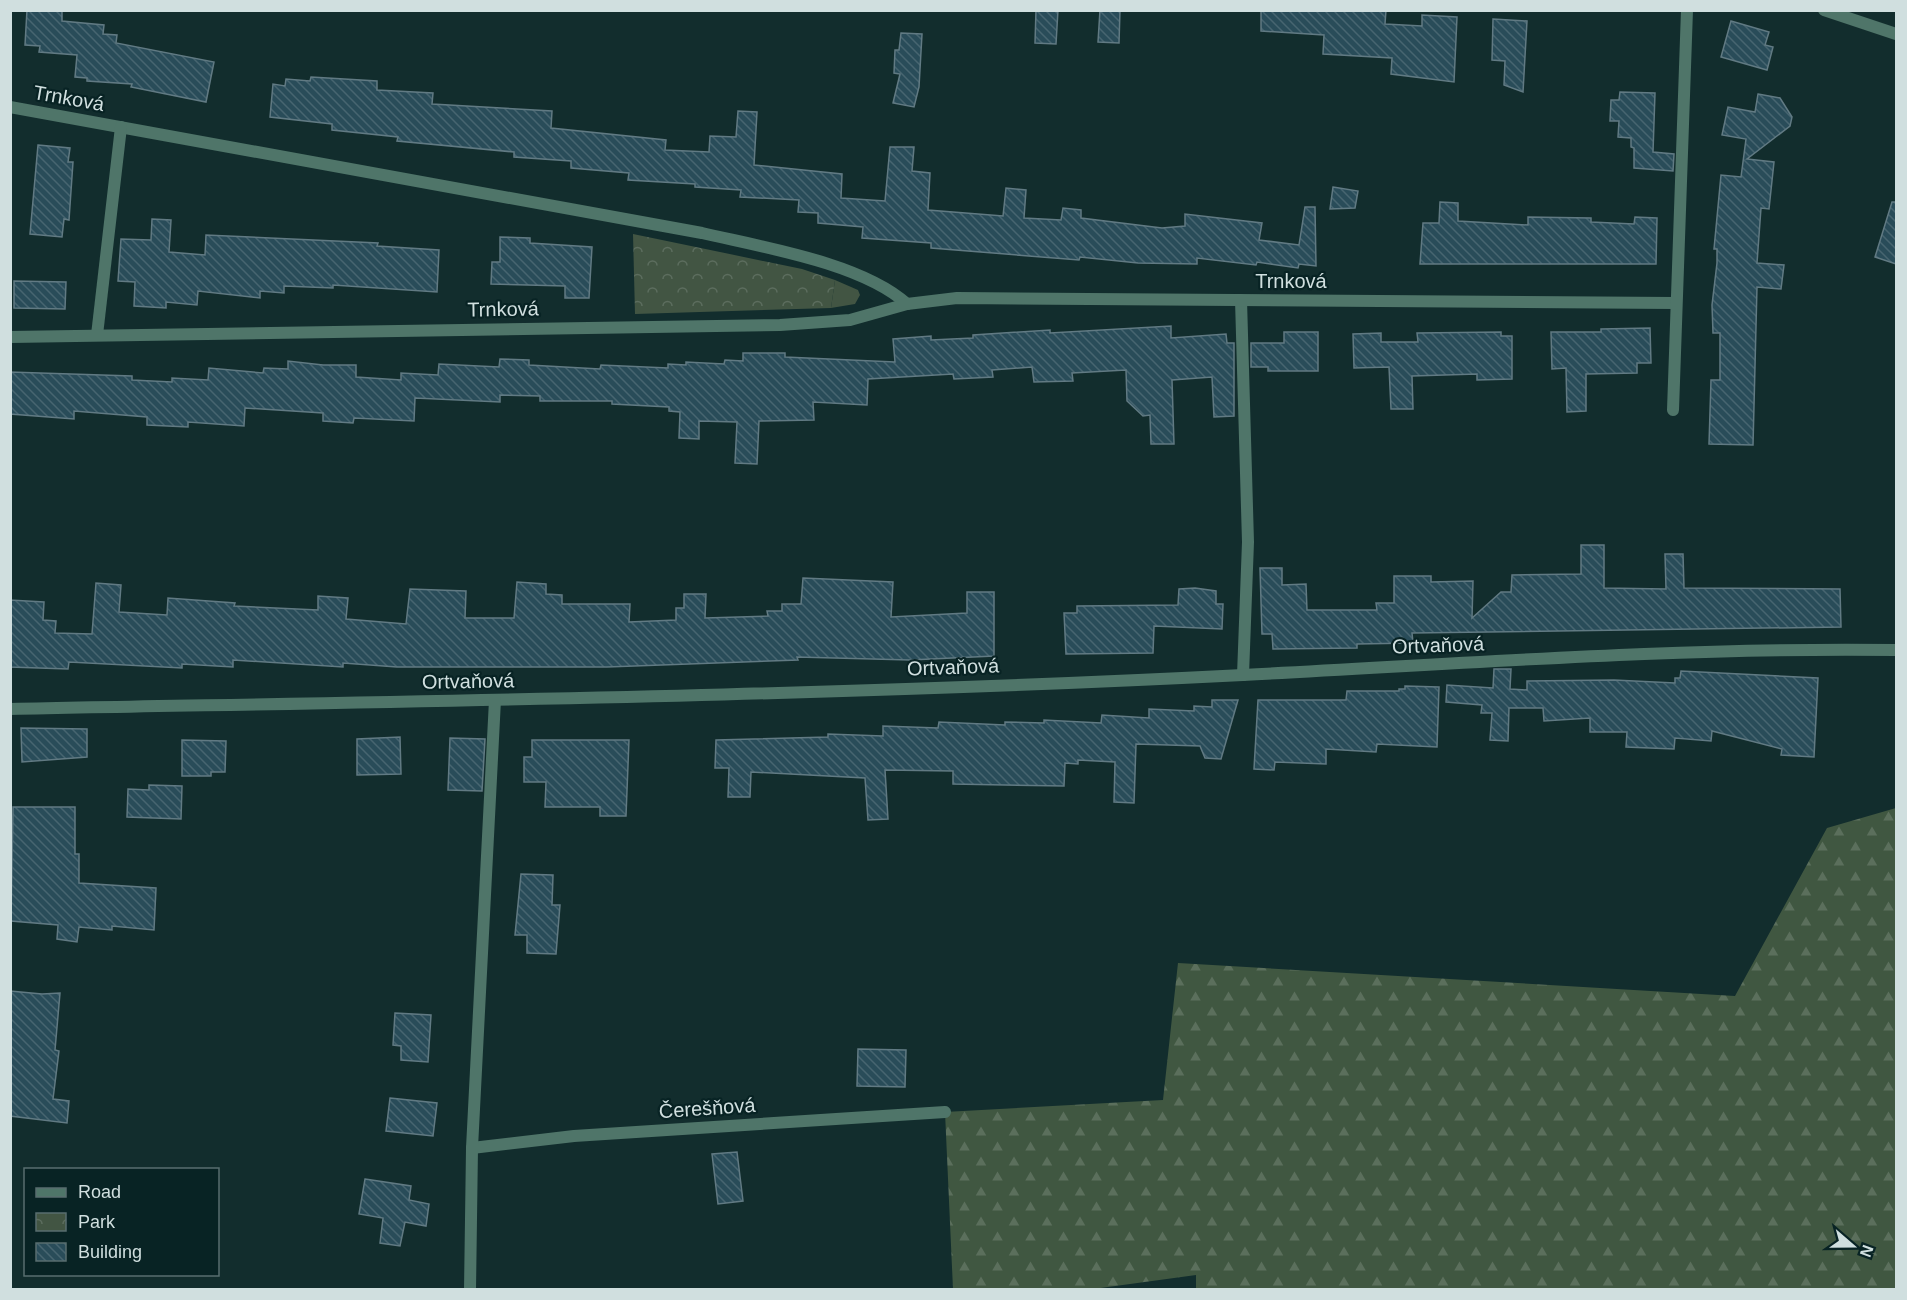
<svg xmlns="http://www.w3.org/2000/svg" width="1907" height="1300" viewBox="0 0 1907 1300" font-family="Helvetica,sans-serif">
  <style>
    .grass { fill: #425543 }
    .forest { fill: url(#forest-firs) }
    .park { fill: url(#park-crowns) }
    .building { fill: url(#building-back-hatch); stroke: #617a83; stroke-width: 1.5 }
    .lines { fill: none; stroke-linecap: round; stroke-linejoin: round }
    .street { stroke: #4f7569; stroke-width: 12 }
    .labels { text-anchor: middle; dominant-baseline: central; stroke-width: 4.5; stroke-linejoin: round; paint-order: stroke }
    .street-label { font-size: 20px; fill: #d0dfdf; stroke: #082324 }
  </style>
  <defs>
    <pattern id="forest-firs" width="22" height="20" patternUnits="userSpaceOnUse" patternTransform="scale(1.5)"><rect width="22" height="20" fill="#405741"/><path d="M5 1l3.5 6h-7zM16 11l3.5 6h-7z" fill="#5b6f5c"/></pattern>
    <pattern id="park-crowns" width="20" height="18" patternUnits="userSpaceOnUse" patternTransform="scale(1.5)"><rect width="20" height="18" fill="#425543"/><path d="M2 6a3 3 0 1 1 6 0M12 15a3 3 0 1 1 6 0" fill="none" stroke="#5c6d5e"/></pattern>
    <pattern id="building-back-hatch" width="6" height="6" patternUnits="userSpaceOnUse" patternTransform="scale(1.5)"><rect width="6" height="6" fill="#294c59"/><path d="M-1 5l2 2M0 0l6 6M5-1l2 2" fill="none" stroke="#476570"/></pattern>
  </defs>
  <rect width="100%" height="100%" fill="#122d2d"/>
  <path class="grass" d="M835,280L858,290L860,295L855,304L831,308Z"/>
  <path class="forest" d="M1896,808V1289L1196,1290V1275L1086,1290L953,1289L945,1112L1163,1100L1178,963L1735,996L1827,828Z"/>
  <path class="park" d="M633,234L802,269L835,280L831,308L635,314Z"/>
  <g class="building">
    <path d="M27,10H62V21L104,25L103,34L117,35L116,43L214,62L206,102L131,87L132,84L87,81V78L75,77L77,55L39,52L40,46L25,45Z"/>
    <path d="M1036,10H1058L1056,44L1035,43Z"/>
    <path d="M1100,10H1120L1119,43L1098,42Z"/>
    <path d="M1261,10H1386L1385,24L1422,26V15L1457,17L1454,82L1391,74L1392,58L1323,54L1324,35L1261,31Z"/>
    <path d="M1493,19L1527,21L1523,92L1504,85L1505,61L1492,60Z"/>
    <path d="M1731,21L1769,32L1765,45L1773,47L1767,70L1721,57Z"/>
    <path d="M901,33L922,34L919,87L914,107L893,103L900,74L894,73L895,50H899Z"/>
    <path d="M311,77L377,81V90L433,93L432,104L552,111L551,128L666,140L665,150L709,152L710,136L736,137L738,111L757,112L754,165L842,174L841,198L885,201L890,147H914L912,171L930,173L928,210L1003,216L1006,188L1026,190L1024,218L1061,220L1063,208L1081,210V218L1162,228L1185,226V214L1262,223L1259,240L1299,245L1305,207H1315L1316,266L1299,264L1298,268L1257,262L1256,265L1197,258V264L1138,263L1080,257L1079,260L931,248V243L862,238L863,227L818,223V213L798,212L799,200L740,197L741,190L695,187V184L628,180L629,173L571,168V161L514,157V152L397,141L398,137L332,130V124L270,117L273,84L285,86L286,79L310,81Z"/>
    <path d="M1620,92L1655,93L1653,152L1674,154L1673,171L1634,168V148L1631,147V138L1618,137L1619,121H1610L1611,100H1619Z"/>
    <path d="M1758,94L1780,98L1792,117L1790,126L1747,159L1774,162L1769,209L1761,208L1757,263L1784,265L1781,289L1757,287L1753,445L1709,444L1711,380H1720V333H1713L1712,305L1717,263V249H1714L1721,175L1741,177L1746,139L1722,135L1728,107L1755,112Z"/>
    <path d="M38,145L70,148L68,162H73L69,220L64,219L62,237L30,234Z"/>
    <path d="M1333,187L1358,191L1355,208L1330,209Z"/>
    <path d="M1440,202L1458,203V221L1528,225V217L1591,218V222L1634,224L1635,217L1657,218L1656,264H1420L1423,223H1439Z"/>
    <path d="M1892,202H1896V264L1875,257Z"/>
    <path d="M152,219L171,220L169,252L205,255L206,235L378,243L377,246L439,250L437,292L333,285V288L284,286V293L260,291V298L198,291L197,305L166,302V308L134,306L135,282L118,281L121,239L151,240Z"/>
    <path d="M500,237L530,238V243L592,247L589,298H565V286L491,284L492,262H500Z"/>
    <path d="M14,281L66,282L65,309L14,308Z"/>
    <path d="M1171,326V338L1226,334L1227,343H1234V416L1214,417L1212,377L1172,380L1174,444H1151L1150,415L1143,416L1127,401L1126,370L1072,373L1073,381L1034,382L1032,367L992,370L993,377L954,379L953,374L868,379L867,405L813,402L814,420L759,421L757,464L735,463L737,422L699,421V439L679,438L680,412L669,411V407L612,404V401H540V396L500,395V402L415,398L414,421L354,418L353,423L323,421V413L245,408L244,426L188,422V427L147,425V417L74,411V419L10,414V372L132,376V380L172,382V378L208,380L209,368L263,373L264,368L288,369V361L323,365H356V377L401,380V373L438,375L439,364L499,367L500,359L529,360V365L600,369L601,365L668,368V364L686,365V362L724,364L725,360L743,361V353H785V357L895,362L893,339L931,336V340L973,338V335L1050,330V333Z"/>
    <path d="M1650,328L1651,363H1637V373L1586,374V411L1567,412L1566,368L1552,369L1551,332H1601V329Z"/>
    <path d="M1284,332H1318V371H1268V367H1251V343H1284Z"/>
    <path d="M1501,332V336H1512V379L1477,380V374L1412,376L1413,409H1391L1389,367L1354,368L1353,334L1381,333V342H1418L1417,333Z"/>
    <path d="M1581,545H1604V588L1666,589L1665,554H1683L1684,588L1840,589L1841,627L1412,633L1413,643L1357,644V648L1273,649L1272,634H1262L1260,568H1282V585L1306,584L1307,610H1377L1376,603H1394V576H1431V582L1473,581L1472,618L1501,592H1511L1512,575L1581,574Z"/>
    <path d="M803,578L893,582L891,617L967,613V592H994V656L910,660L797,657L798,660L607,667H397L343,663V667L233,660V667L182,664V668L69,662L68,669L10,667V600L44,602L43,620L56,621L55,633L92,634L96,583L121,585L119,612L167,615L168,598L235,603L234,606L318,610V596L348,598L346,619L406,624L410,589L466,591L465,618H514L517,582L546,584V594L562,595V604H630L629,622L676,620V608H684V594H706L705,618L768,616L767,611H782V604H801Z"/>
    <path d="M1195,588L1216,591V604H1223L1222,629L1154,626L1153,653L1066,654L1064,613H1077V606L1178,605L1179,589Z"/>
    <path d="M1494,669H1511L1510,689L1527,690V681L1614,680L1675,683V678H1680L1681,671L1818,678L1814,757L1781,755L1782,749L1712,731L1711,741L1675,738L1674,749L1626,747L1627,732H1590V718L1544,721L1543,708H1509L1508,741L1490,740L1492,713H1481L1482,705L1446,702L1447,685L1493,688Z"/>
    <path d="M1405,686L1439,687L1437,747L1377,744L1376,752L1326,749V764L1275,762L1274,770L1254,769L1258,700H1346L1347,691H1399V689H1405Z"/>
    <path d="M1212,700H1238L1221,759L1205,758L1200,746L1136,744L1134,803L1114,802L1115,762L1078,760V764L1065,763L1064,786L953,784V771L885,770L888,819L868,820L865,778L751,772L750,797H728L729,768H715L716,740L828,737V734L883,736V726L938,728L939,722L1005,725V722L1044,723V720L1101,723L1102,715L1149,718V709L1194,711V706L1212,707Z"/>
    <path d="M21,728L87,729V757L22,762Z"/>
    <path d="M400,737L401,774L357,775V739Z"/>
    <path d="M450,738L485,739L482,791L448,790Z"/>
    <path d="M182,740L226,741L225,772H211V776H182Z"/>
    <path d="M532,740H629L626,816H600V807H545L546,782H524V757H532Z"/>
    <path d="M149,785L182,786L181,819L127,817L128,789L149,790Z"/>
    <path d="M13,807H75V854H79V883L156,888L154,930L112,926V930L79,927L77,942L57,939L58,925L11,921Z"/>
    <path d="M521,874L553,875L552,905H560L556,954L527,953V935H515Z"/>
    <path d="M10,991L42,994L60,993L55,1050L59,1051L53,1099L69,1101L67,1123L10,1116Z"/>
    <path d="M395,1013L431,1015L428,1062L401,1060V1046L393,1045Z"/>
    <path d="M858,1049L906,1050L905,1087L857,1086Z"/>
    <path d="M390,1098L437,1103L433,1136L386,1131Z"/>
    <path d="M737,1152L743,1201L718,1204L712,1154Z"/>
    <path d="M365,1179L411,1186L409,1200L429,1204L426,1226L405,1222L400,1246L380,1243L383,1218L359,1214Z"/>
  </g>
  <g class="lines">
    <g class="street">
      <path d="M1824,10L1896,34"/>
      <path d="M10,107L702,233C762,247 862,263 907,304"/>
      <path d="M1241,300L1248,542L1243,675"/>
      <path d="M97,335L121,127"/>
      <path d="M10,337L780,325L850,320L907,304L957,298L1675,303"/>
      <path d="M1673,410L1687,10"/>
      <path d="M10,709C421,701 832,696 1243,675C1460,664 1679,647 1896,650"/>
      <path d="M472,1148L574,1136L945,1112"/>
      <path d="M470,1290L472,1148L495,700"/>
    </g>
  </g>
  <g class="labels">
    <g class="street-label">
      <text transform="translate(69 98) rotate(10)">Trnková</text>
      <text x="1291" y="281">Trnková</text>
      <text transform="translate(503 309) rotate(-1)">Trnková</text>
      <text transform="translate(1438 645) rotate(-2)">Ortvaňová</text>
      <text transform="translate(953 667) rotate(-2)">Ortvaňová</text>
      <text transform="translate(468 681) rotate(-1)">Ortvaňová</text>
      <text transform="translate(707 1108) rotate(-4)">Čerešňová</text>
    </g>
  </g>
  <rect width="1907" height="1300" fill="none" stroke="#d0dfdf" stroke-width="24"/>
  <rect x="24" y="1168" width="195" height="108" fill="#082324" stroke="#586e6f" stroke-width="1.5"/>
  <rect x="36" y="1188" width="30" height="9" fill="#4f7569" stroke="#586e6f" stroke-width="1.5"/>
  <text x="78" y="1198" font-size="18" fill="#d0dfdf">Road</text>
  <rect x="36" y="1213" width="30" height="18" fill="url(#park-crowns)" stroke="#586e6f" stroke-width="1.5"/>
  <text x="78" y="1228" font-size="18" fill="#d0dfdf">Park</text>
  <rect x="36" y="1243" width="30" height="18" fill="url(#building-back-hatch)" stroke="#586e6f" stroke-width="1.5"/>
  <text x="78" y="1258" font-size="18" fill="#d0dfdf">Building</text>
  <g transform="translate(1853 1246) rotate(110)" stroke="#082324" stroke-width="4.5" paint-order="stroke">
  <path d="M0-4.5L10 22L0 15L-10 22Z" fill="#d0dfdf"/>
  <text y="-9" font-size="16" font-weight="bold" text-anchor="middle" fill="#d0dfdf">N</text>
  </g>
</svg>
